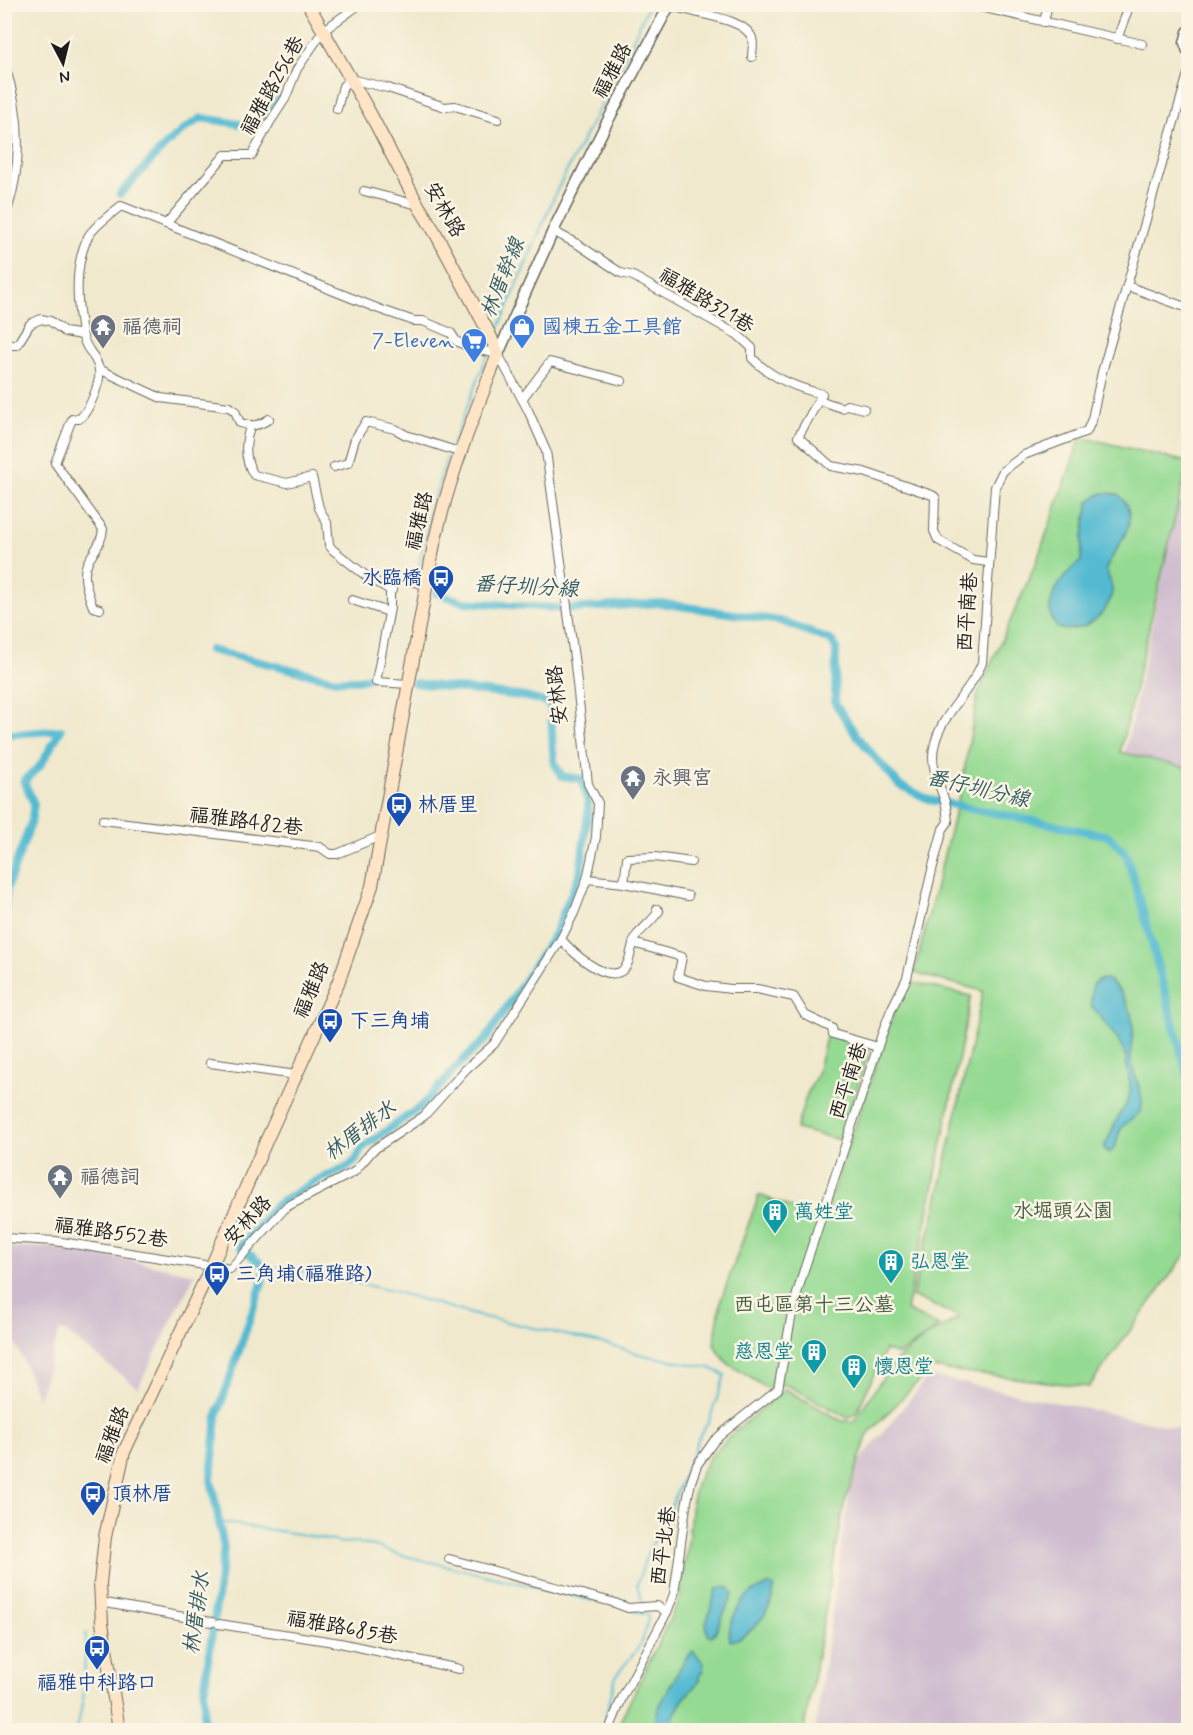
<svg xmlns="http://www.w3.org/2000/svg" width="1193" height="1735" viewBox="0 0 1193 1735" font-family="Mynerve,'LXGW WenKai TC',sans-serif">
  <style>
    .industrial { fill: #cfbdcf }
    .green { fill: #95da93; stroke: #587b58; stroke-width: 1.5 }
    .water { fill: #53bad1; stroke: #386b76; stroke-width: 1.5 }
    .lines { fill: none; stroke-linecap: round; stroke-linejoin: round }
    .stream { stroke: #53bad1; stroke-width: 2 }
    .canal { stroke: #53bad1; stroke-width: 8 }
    .minor-casing { stroke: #66645a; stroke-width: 10 }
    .tertiary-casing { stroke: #66645a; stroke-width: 13 }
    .secondary-casing { stroke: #66645a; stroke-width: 14 }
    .minor { stroke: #fff; stroke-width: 8 }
    .tertiary { stroke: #fff; stroke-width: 10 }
    .secondary { stroke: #ffe4c6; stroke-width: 12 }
    .labels { text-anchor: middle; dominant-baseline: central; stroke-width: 5; stroke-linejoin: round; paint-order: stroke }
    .street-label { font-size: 20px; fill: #1c1c1c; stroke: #fcf5e5 }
    .worship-label { font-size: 20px; fill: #5b616d; stroke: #fcf5e5; text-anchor: start }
    .shop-label { font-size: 20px; fill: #366cbe; stroke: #fcf5e5; text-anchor: start }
    .transit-label { font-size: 20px; fill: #164399; stroke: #fcf5e5; text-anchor: start }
    .park-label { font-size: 20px; fill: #465e46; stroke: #fcf5e5 }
    .culture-label { font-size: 20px; fill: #0d838f; stroke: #fcf5e5; text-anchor: start }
    .water-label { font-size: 21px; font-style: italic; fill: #325b64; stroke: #fcf5e5 }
  </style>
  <rect width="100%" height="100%" fill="#fcf5e5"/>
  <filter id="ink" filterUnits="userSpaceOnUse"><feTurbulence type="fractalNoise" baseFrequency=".0167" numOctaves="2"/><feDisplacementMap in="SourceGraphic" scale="12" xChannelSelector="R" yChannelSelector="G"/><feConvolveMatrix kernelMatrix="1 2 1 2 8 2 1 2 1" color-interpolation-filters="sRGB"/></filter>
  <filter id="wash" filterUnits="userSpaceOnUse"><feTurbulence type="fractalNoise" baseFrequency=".008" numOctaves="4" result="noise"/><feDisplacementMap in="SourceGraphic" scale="24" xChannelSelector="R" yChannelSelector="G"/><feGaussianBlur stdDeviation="1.35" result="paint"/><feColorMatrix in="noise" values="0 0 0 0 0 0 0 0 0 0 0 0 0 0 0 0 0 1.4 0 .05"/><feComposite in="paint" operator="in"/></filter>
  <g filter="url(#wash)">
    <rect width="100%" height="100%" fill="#f0e9cd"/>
    <g class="industrial">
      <path d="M1178,502L1188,505V770L1125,753Z"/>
      <path d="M49,1247L108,1256L195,1274L138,1388L65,1332L59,1331L38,1400L24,1362L5,1322V1248Z"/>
      <path d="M929,1376L1188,1430V1730H815L853,1469Z"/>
    </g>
    <g class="green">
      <path d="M1081,437L1188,462L1120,752L1188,768V1251L1089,1387L931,1368L868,1434L844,1505L804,1730H616L679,1600L688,1543L692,1501L697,1481L709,1458L735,1431L785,1389L842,1421H854L892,1364L924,1338L898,1355L885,1350L857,1412L848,1418L785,1384L768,1389L727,1363L714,1345L721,1300L759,1195L823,1220L896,1006L911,982L971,996L923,1239L906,1310L939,1326L924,1338L960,1317L912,1296L935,1211L983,991L914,973L961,788L978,693L1036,563Z"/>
      <path d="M827,1034L871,1045L840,1140L796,1129L807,1094L817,1074Z"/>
    </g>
    <g class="water">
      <path d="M1102,493L1118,494C1145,521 1117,543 1106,569C1108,577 1113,584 1112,592C1108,616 1081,635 1058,628C1037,608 1063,574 1081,561L1082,541L1089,501Z"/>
      <path d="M1105,979C1118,982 1132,1010 1133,1024C1134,1036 1129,1048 1131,1061C1133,1073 1144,1095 1142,1106C1140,1118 1126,1120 1121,1129C1115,1139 1119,1146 1109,1153L1104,1148L1120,1113L1125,1107L1130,1093V1084L1125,1054L1116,1037L1091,1005L1092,985L1098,980Z"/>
      <path d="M771,1585L774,1587C773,1591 774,1597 772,1601C765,1617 748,1639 730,1641C726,1625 739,1602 752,1592C758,1589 765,1587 771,1585Z"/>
      <path d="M722,1587L729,1588L733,1593C731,1599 715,1634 712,1637L708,1635L706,1624L716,1590Z"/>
      <path d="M693,1651L704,1663L703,1670L699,1677V1681L683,1700L674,1715L672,1730H654L658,1709L685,1659Z"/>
    </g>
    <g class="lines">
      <g class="stream">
        <path d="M495,337L557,190L618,72L649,4"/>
        <path d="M417,575L431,508L445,463L488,353"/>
        <path d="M265,1267L296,1269L396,1292L475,1315L610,1345L639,1354L710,1368L725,1375L709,1421L700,1435L668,1514L646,1557L637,1585L643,1603"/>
        <path d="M219,1522L305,1535L343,1543L353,1542L375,1546L397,1554L593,1601"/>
        <path d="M633,1611L648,1615"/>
        <path d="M77,1730L83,1699L86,1633"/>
        <path d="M602,1730L616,1676L641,1644L647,1625L648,1616"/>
      </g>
      <g class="canal">
        <path d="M120,194C145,169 169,135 202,118L246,125L255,124L280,98"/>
        <path d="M436,593L464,602L569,609L660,603L781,621L832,641L836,648L835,703L856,735L899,785L930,800L1109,836L1126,854L1140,900L1188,1077"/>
        <path d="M210,650L336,680H360L369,677"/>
        <path d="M4,732L14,734L61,730L40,766L24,781L34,804L31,823L7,888L4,913"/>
        <path d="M204,1730V1692L224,1548L211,1479L217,1416L262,1283L265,1267L240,1246L277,1204L316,1181L348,1167L356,1160L362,1148L422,1106L463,1060L486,1039L553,937L580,873L588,812V802L582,779L562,776L555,764L553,751L551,710L548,703L526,697L415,683"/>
      </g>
    </g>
  </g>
  <g filter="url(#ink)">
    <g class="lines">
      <g class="minor-casing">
        <g id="minor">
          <path d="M667,4C688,14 744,16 752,38C754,44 752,51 752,57"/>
          <path d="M967,4L1142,44"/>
          <path d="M1044,22L1048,4"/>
          <path d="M1117,39L1130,4"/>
          <path d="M4,64C22,114 23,169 4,219"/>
          <path d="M337,109L343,86L350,79L388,88L445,107L455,106L498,119"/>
          <path d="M364,191L418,205"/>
          <path d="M166,224L225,155H252L270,122L285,99L297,69L312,47L323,31L360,4"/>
          <path d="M553,231L579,245L621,273L633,276L738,335L752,348V358C770,377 797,388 822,394L798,437L831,466L864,472L932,495L935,497L934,531L938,540L973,560L988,562"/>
          <path d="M1127,286L1188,308"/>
          <path d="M4,343L10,345H17L30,324L41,319L50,321L65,332L82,335"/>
          <path d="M99,369L161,398L229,407L235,411L240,423C253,426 257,427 269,419"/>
          <path d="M522,399L550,362L622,381"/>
          <path d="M819,400L842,408L847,405L864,409"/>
          <path d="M250,427C245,442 244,460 254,475L287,483L312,477L319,508L327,523L329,545L333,550L365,575L390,590H392L393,581L397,579L427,584"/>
          <path d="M334,467L348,463L355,439L366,422L395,429L406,435L459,452"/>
          <path d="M390,590V608L376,682L409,684"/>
          <path d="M352,600L389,612"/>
          <path d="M103,820L320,847L330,854H337L380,836"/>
          <path d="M587,879L624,883L688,896"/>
          <path d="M624,883L627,858L655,857L691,862"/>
          <path d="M561,939C571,951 606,984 623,970C632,962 630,944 637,935C644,927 652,921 659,911L657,909"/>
          <path d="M633,943L682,957L678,977L706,986L731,989H757L794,997L805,1015L832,1028L833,1034L878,1047"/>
          <path d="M210,1063L296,1075"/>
          <path d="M4,1238L55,1241L230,1269L286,1207L354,1172L373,1150L424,1116L466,1069L494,1044L561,939L574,913L587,879L596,837L598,803L588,784L575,665L546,451L528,410L498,354L471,348L456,341L451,333L423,321H414L379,309L121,206C112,213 93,227 88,237C73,267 77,307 83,337C85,349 98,358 99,370C101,382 89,412 79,419H72L55,463L103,529C102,542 95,550 89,560C80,574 88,593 93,607L100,609"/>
          <path d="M449,1559L612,1602L628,1608L657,1606L667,1612"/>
          <path d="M100,1602L212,1622"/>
          <path d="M219,1624L340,1643L459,1669"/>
          <path d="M609,1730L622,1698L667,1612L674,1594L686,1506L691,1482L697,1465L714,1441L724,1432L778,1389L793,1308L803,1273L881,1037L891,1010L907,978L933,866L943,829L948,822C947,814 947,806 944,799C940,785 933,773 933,758C933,720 969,696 982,663L995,487L1003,471L1024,455L1087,431L1092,419L1102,372L1188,74"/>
        </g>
      </g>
      <g class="tertiary-casing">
        <g id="tertiary">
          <path d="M1188,32L1185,43L1188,51"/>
          <path d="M498,354L553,231L604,128L670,4"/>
        </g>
      </g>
      <g class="secondary-casing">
        <path id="secondary" d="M119,1730L102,1623L100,1583L105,1537L124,1452L212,1265L267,1139L338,983L372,886L434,544C449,477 473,417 498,354L490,335L436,234L418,205L371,115L308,4"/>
      </g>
      <use href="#minor" class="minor"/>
      <use href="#tertiary" class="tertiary"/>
      <use href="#secondary" class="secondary"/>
    </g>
  </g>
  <defs>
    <g id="temple-pin" transform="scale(1.35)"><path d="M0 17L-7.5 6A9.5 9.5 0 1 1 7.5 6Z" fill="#6b7280" stroke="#fcf5e5"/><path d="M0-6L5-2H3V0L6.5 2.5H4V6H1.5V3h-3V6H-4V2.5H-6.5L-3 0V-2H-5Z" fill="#fff"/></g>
    <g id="shop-pin" transform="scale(1.35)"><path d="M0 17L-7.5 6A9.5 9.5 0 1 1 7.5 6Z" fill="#3f7fe0" stroke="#fcf5e5"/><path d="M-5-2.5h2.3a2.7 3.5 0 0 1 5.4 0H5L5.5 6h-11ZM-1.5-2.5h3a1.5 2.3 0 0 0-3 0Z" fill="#fff"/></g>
    <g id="supermarket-pin" transform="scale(1.35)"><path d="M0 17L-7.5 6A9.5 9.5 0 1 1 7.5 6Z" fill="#3f7fe0" stroke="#fcf5e5"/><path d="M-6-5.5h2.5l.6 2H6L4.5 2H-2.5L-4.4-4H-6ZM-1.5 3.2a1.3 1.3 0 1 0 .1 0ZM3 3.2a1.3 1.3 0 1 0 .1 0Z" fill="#fff"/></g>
    <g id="bus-pin" transform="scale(1.35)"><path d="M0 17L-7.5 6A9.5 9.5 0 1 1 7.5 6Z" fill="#1a4fb4" stroke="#fcf5e5"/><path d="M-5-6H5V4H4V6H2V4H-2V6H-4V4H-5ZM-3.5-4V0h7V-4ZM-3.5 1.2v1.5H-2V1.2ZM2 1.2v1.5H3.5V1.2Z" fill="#fff"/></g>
    <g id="building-pin" transform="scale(1.35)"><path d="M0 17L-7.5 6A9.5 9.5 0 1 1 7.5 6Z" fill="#0f9aa8" stroke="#fcf5e5"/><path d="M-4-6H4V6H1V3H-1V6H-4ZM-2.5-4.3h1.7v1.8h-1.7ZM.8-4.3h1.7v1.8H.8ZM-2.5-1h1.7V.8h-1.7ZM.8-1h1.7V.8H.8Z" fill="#fff"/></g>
  </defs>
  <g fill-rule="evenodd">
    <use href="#temple-pin" x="103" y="327"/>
    <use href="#shop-pin" x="522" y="327"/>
    <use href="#supermarket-pin" x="474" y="341"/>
    <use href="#bus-pin" x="441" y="578"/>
    <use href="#temple-pin" x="633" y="778"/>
    <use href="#bus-pin" x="399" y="805"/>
    <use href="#bus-pin" x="330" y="1021"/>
    <use href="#temple-pin" x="60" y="1177"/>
    <use href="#building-pin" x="775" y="1212"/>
    <use href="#building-pin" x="891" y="1262"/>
    <use href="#bus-pin" x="217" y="1274"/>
    <use href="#building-pin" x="814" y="1352"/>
    <use href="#building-pin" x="854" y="1367"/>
    <use href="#bus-pin" x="93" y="1494"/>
    <use href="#bus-pin" x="97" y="1648"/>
  </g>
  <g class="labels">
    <g class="street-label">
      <text transform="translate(613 71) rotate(-62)">福雅路</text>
      <text transform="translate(273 86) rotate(-61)">福雅路256巷</text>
      <text transform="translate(444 210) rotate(60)">安林路</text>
      <text transform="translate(706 301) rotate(31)">福雅路321巷</text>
      <text transform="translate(420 521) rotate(-77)">福雅路</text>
      <text transform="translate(968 612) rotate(-86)">西平南巷</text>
      <text transform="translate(558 695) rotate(-96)">安林路</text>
      <text transform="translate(246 822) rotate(7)">福雅路482巷</text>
      <text transform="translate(312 990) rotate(-67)">福雅路</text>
      <text transform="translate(849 1081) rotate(-72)">西平南巷</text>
      <text transform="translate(248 1221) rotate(-47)">安林路</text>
      <text transform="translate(111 1233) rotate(8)">福雅路552巷</text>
      <text transform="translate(113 1435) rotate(-69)">福雅路</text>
      <text transform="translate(664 1546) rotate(-82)">西平北巷</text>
      <text transform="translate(342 1628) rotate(10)">福雅路685巷</text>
    </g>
    <g class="worship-label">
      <text x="122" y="327">福德祠</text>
      <text x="652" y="778">永興宮</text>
      <text x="80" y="1177">福德詞</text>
    </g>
    <g class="shop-label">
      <text x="542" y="327">國棟五金工具館</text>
      <text x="454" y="341" text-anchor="end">7-Eleven</text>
    </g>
    <g class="transit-label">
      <text x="422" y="578" text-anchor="end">水臨橋</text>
      <text x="418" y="805">林厝里</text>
      <text x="350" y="1021">下三角埔</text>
      <text x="236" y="1274">三角埔(福雅路)</text>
      <text x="112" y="1494">頂林厝</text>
      <text x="97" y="1683" text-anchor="middle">福雅中科路口</text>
    </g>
    <g class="park-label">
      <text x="1063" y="1211">水堀頭公園</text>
      <text x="814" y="1305">西屯區第十三公墓</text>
    </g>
    <g class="culture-label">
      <text x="794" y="1212">萬姓堂</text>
      <text x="910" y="1262">弘恩堂</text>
      <text x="794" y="1352" text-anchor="end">慈恩堂</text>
      <text x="874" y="1367">懷恩堂</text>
    </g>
    <g class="water-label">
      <text transform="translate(503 278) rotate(-68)">林厝幹線</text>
      <text transform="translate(526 587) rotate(3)">番仔圳分線</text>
      <text transform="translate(978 789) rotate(13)">番仔圳分線</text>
      <text transform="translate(360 1131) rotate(-37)">林厝排水</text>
      <text transform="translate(197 1613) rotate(-82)">林厝排水</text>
    </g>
  </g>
  <rect width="1193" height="1735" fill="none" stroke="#fcf5e5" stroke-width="24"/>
  <g transform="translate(63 63) rotate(173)" stroke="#fcf5e5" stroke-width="4.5" paint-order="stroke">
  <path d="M0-4.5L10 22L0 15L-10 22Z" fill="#1c1c1c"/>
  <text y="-9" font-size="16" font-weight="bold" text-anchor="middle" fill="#1c1c1c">N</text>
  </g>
</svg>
